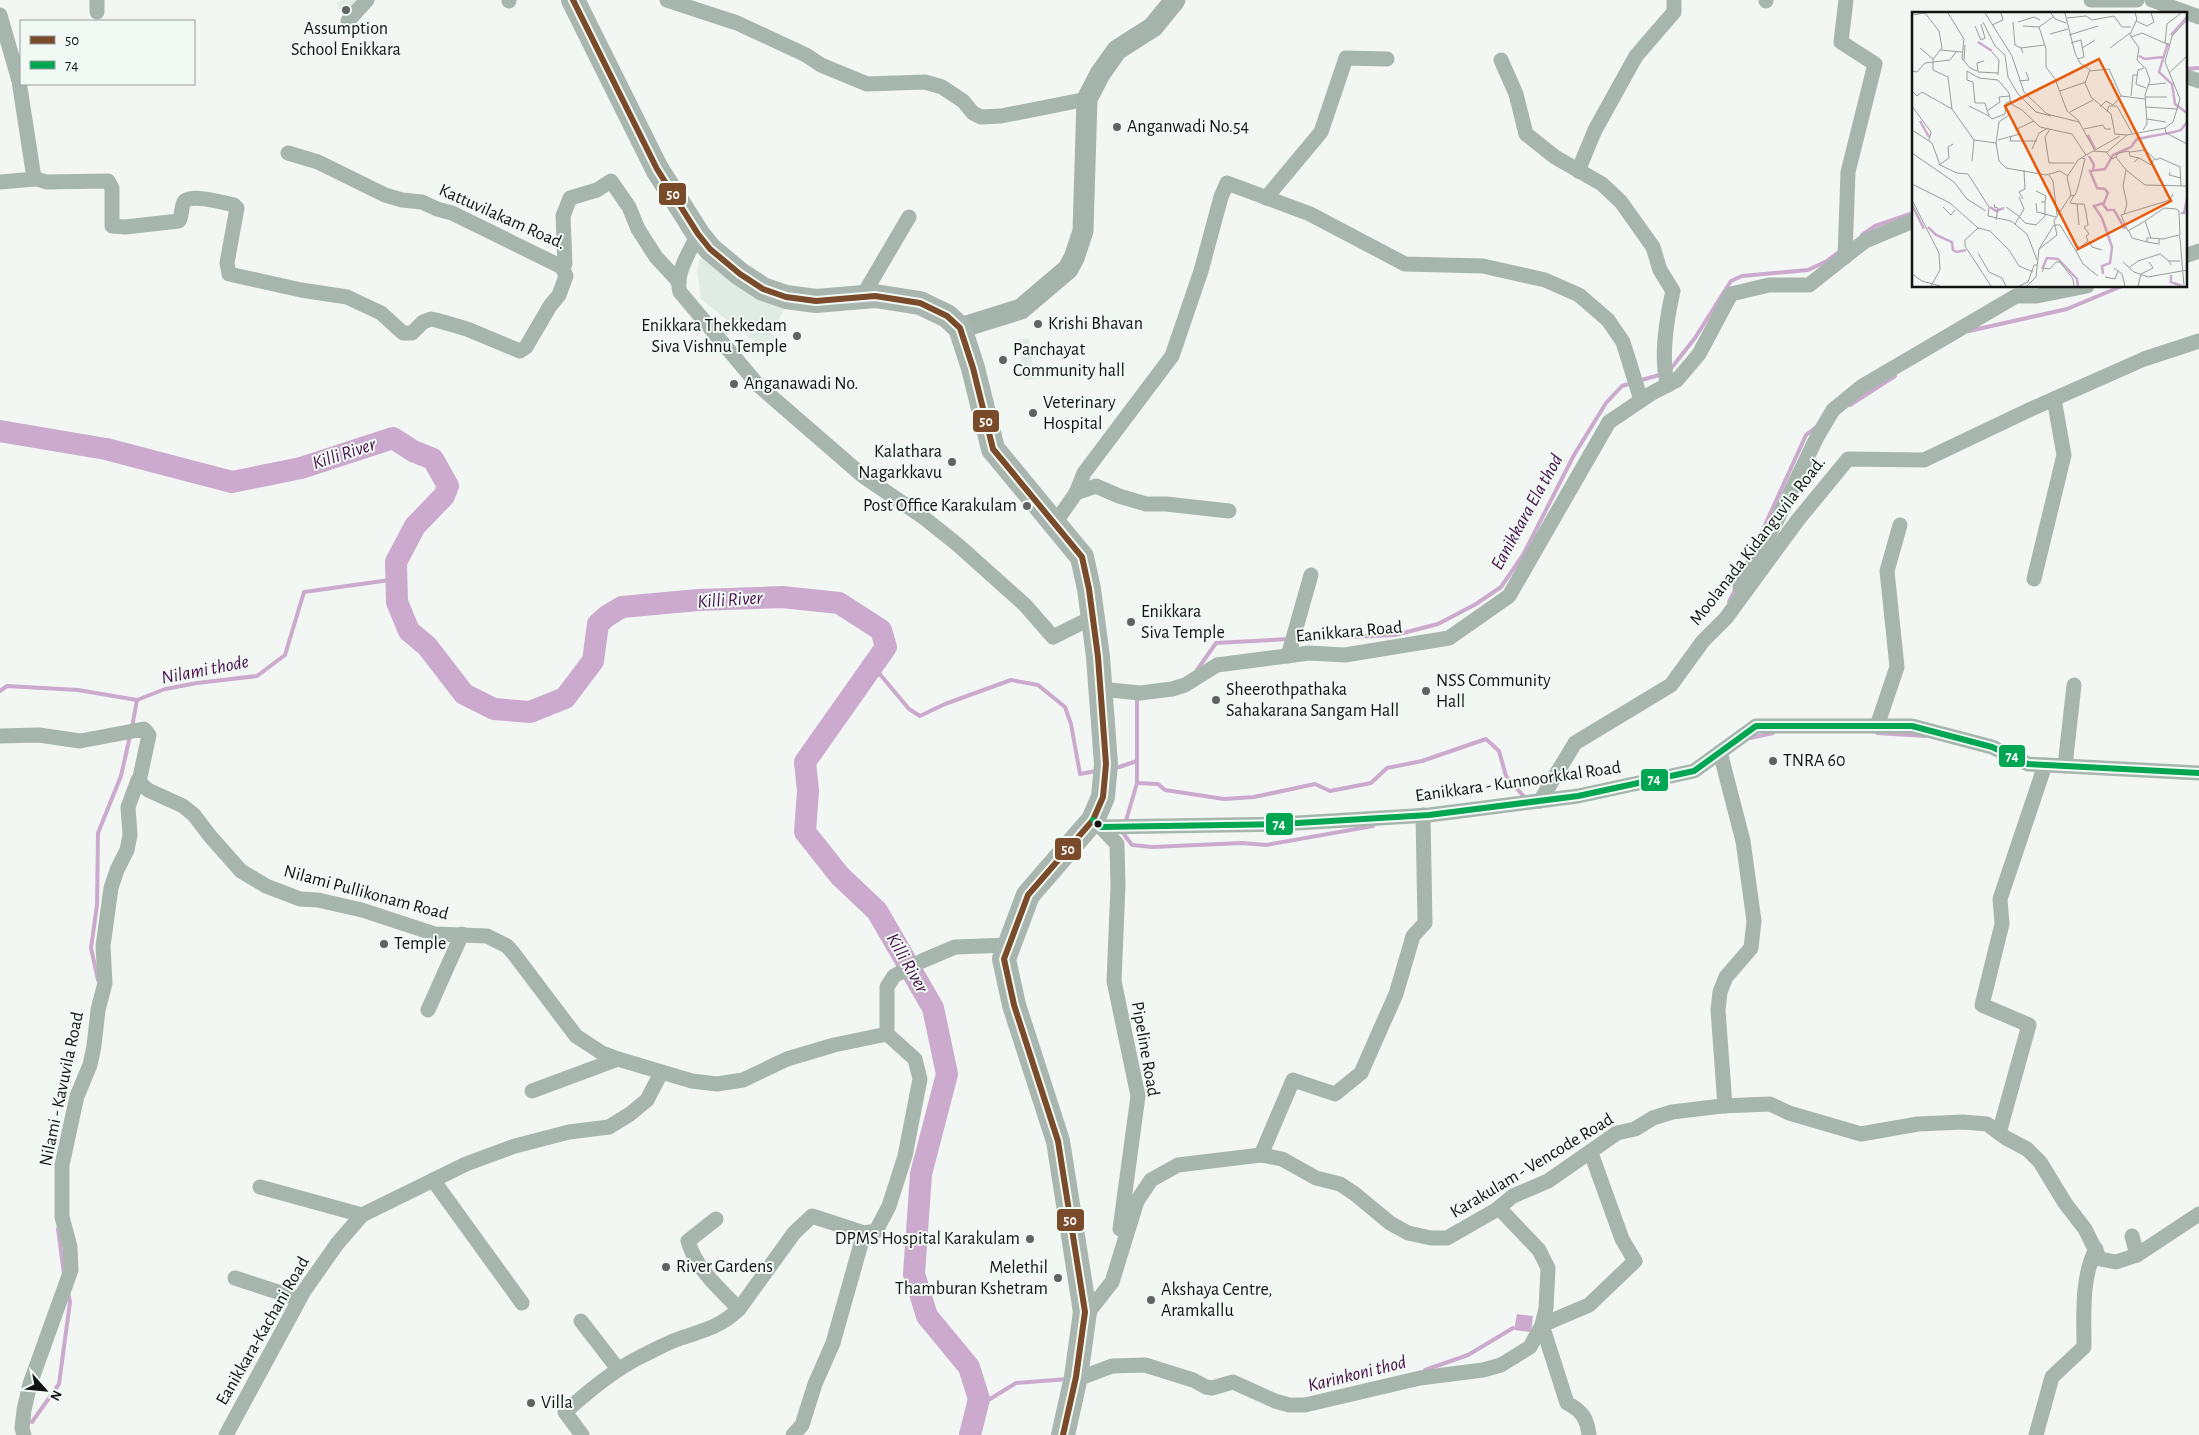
<svg xmlns="http://www.w3.org/2000/svg" width="2199" height="1435" viewBox="0 0 2199 1435" font-family="'Alegreya Sans',sans-serif">
  <style>
    .built { fill: #e0ebe3 }
    .water { fill: #cbaace }
    .lines { fill: none; stroke-linecap: round; stroke-linejoin: round }
    .stream { stroke: #cbaace; stroke-width: 4 }
    .river { stroke: #cbaace; stroke-width: 22 }
    .street { stroke: #a7b6ad; stroke-width: 15 }
    .secondary { stroke: #a5b4ab; stroke-width: 21 }
    .primary { stroke: #a9b6af; stroke-width: 24 }
    .bus-1-casing { stroke: #f0f9f3; stroke-width: 10 }
    .bus-2-casing { stroke: #f0f9f3; stroke-width: 10 }
    .bus-1 { stroke: #7a4b2a; stroke-width: 6 }
    .bus-2 { stroke: #00a651; stroke-width: 6 }
    .poi-dot { fill: #606361; stroke: #f0f9f3; stroke-width: 2 }
    .bus-dot { fill: #111412; stroke: #f0f9f3; stroke-width: 2 }
    .labels { text-anchor: middle; dominant-baseline: central; stroke-width: 4; stroke-linejoin: round; paint-order: stroke }
    .poi-label { font-size: 18px; fill: #111412; stroke: #f0f9f3; text-anchor: start }
    .street-label { font-size: 18px; fill: #111412; stroke: #f0f9f3 }
    .water-label { font-size: 19px; font-style: italic; fill: #46094b; stroke: #f0f9f3 }
    .inset-river { fill: none; stroke: #cbaace; stroke-width: 2.5 }
    .inset-road { fill: none; stroke: #989c9a; stroke-width: 1 }
    .view { fill: #e8590c; fill-opacity: 0.15; stroke: #e8590c; stroke-width: 2.5 }
    .inset-edge { fill: none; stroke: #111412; stroke-width: 2.5 }
    .line-badge { stroke: #f0f9f3; stroke-width: 2 }
    .badge-label { font-size: 14px; text-anchor: middle; font-weight: bold; fill: #fff }
  </style>
  <rect width="100%" height="100%" fill="#f2f7f4"/>
  <g class="built">
    <path d="M342,0H363L344,16L336,3Z"/>
    <path d="M709,250L787,304L771,334L779,340L773,352L747,336L701,299L697,271L699,261Z"/>
    <path d="M1029,338L1035,379L1024,380L1018,340Z"/>
  </g>
  <path class="water" d="M1517,1314L1533,1316L1531,1332L1514,1330Z"/>
  <g class="lines">
    <g class="stream">
      <path d="M2185,69L2199,68"/>
      <path d="M1862,235L1875,226L1913,213"/>
      <path d="M1969,331L2067,309L2122,286"/>
      <path d="M1669,371L1695,338L1731,281L1742,276L1808,270L1827,261L1840,251"/>
      <path d="M1638,381L1663,374"/>
      <path d="M1850,405L1895,376"/>
      <path d="M1760,536L1806,435L1815,428"/>
      <path d="M1729,602L1736,588"/>
      <path d="M1298,639L1395,635L1438,624L1476,604L1501,587L1523,555L1574,455L1606,403L1622,386L1632,383"/>
      <path d="M873,666L909,709L920,716L945,704L1011,680L1038,685L1065,707L1071,724L1080,774L1096,771"/>
      <path d="M1197,670L1216,643L1288,639"/>
      <path d="M0,691L7,686L78,690L137,700L165,689L197,683L257,676L285,655L304,592L397,579"/>
      <path d="M1137,695V783L1158,784L1165,790L1224,799L1254,797L1315,784L1330,791L1371,783L1387,768L1422,761L1486,739L1499,751L1506,776L1525,798"/>
      <path d="M132,727L137,700"/>
      <path d="M1877,733L1925,736"/>
      <path d="M1750,738L1773,733"/>
      <path d="M1113,769L1137,761"/>
      <path d="M1125,824L1137,783"/>
      <path d="M1123,831V833L1132,845L1152,847L1242,843L1266,845L1373,826"/>
      <path d="M98,980L91,948L97,905L98,833L121,776L130,736"/>
      <path d="M58,1229L64,1274"/>
      <path d="M1425,1370L1468,1355L1513,1328"/>
      <path d="M977,1407L1016,1383L1068,1379"/>
      <path d="M32,1422L59,1384L70,1302L68,1293"/>
    </g>
    <path class="river" d="M0,431L106,449L232,482L301,468L393,438L413,451L433,459L448,486L444,496L415,526L396,562L397,602L409,631L427,646L464,694L494,709L530,712L565,698L593,661L598,624L607,616L622,607L698,600L782,597L839,603L881,630L886,647L805,762L808,791L805,832L840,876L877,911L933,1008L947,1074L921,1174L914,1274L927,1316L969,1367L979,1399L970,1435"/>
    <g class="street">
      <path d="M97,0V12"/>
      <path d="M509,0V1"/>
      <path d="M667,0L737,23L806,55L821,65L867,84L925,82L942,87L963,101L973,113L981,117L1001,116L1087,99"/>
      <path d="M2091,0H2137"/>
      <path d="M2152,0L2199,17"/>
      <path d="M1766,1V0"/>
      <path d="M0,15L19,81L34,178L46,182L108,181L112,188V226L125,227L179,221C182,216 181,208 184,202C189,193 225,203 234,205L237,208L227,263L229,274L301,290L347,297L381,313L403,333H412L423,322L431,319L436,320L467,329L520,351L526,347L550,306L559,295L566,276L562,267"/>
      <path d="M348,21L367,0"/>
      <path d="M1501,60L1516,94L1526,134L1555,157L1602,184L1621,202L1653,247L1660,270L1673,291C1667,317 1660,359 1668,385"/>
      <path d="M2185,78L2187,77L2199,81"/>
      <path d="M288,153L318,162L385,195L402,200L422,202L437,209L452,213L562,267L565,264L563,216L570,198L597,190L611,181L629,207L638,229L656,257L679,282"/>
      <path d="M1578,171L1595,130L1636,56L1674,12V0"/>
      <path d="M0,182L35,179"/>
      <path d="M1266,198L1321,132L1346,58L1387,59"/>
      <path d="M698,234C691,250 674,274 680,292L758,385L863,476L923,517L958,545L1025,605L1053,637L1093,617"/>
      <path d="M2185,256L2199,251"/>
      <path d="M1845,257L1848,172L1875,64L1841,42L1846,0"/>
      <path d="M862,297L909,217"/>
      <path d="M1076,493L1084,473L1172,356L1201,271L1221,197L1227,183L1310,214L1405,264L1483,266L1545,280L1579,295L1608,320L1623,342L1641,400"/>
      <path d="M1055,523L1076,493L1096,486L1119,496L1146,504H1166L1229,511"/>
      <path d="M2034,579L2064,455L2054,399"/>
      <path d="M1740,587L1777,520L1817,437L1833,410L1861,387L2016,296H2037L2087,286"/>
      <path d="M1288,656L1311,575"/>
      <path d="M1100,689L1140,693L1172,689L1185,685L1217,665L1309,653L1345,655L1449,638L1509,596L1609,422L1652,393L1677,380L1699,354L1731,294L1769,285H1809L1865,241L1913,221"/>
      <path d="M1877,726L1897,667L1887,571L1900,525"/>
      <path d="M0,736L39,735L80,741L144,729L149,735L139,782L148,790L183,806L194,815L210,836L241,871L266,886L300,899L318,900L362,910L435,934L487,936L507,946L514,954L576,1036L602,1053L618,1059L692,1081L717,1084L743,1080L787,1059L834,1045L887,1034V987L894,976L922,961L955,947L1009,945"/>
      <path d="M1720,752L1743,841L1754,921L1751,948L1726,977L1720,992L1718,1010L1725,1106"/>
      <path d="M2065,766L2074,685"/>
      <path d="M1540,801L1575,743L1671,685L1703,641L1726,618L1797,521L1848,459L1924,460L2029,410L2144,359L2199,341"/>
      <path d="M1093,820L1101,827L1281,824L1429,815L1578,796L1694,771L1756,726H1912L1992,747L2028,764L2199,773"/>
      <path d="M1101,827L1117,844L1118,886L1114,981L1138,1096L1120,1229"/>
      <path d="M428,1010L462,934"/>
      <path d="M532,1091L618,1059"/>
      <path d="M1999,1133L2029,1025L1982,1005L2002,924L2000,899L2045,765"/>
      <path d="M1261,1155L1293,1080L1335,1094L1361,1073L1396,994L1413,936L1425,923L1423,815"/>
      <path d="M433,1180L522,1303"/>
      <path d="M260,1187L362,1215"/>
      <path d="M716,1219L688,1241C696,1269 719,1288 739,1309L794,1233L812,1216L864,1233L876,1231L889,1206L905,1156L920,1079L915,1059L887,1034"/>
      <path d="M2132,1236L2137,1255"/>
      <path d="M235,1278L299,1299"/>
      <path d="M1085,1312L1090,1310L1112,1282L1137,1201L1151,1180L1178,1165L1261,1155L1282,1159L1316,1178L1340,1184L1355,1194L1390,1223L1408,1233L1431,1238H1447L1496,1210L1513,1196L1548,1181L1617,1133L1635,1129L1653,1118L1672,1112L1722,1106L1770,1104L1789,1113L1861,1134L1918,1124L1963,1122L1987,1124L2006,1138L2027,1149L2040,1162L2065,1203L2085,1229L2100,1259L2116,1262L2137,1255L2199,1214"/>
      <path d="M581,1321L618,1369"/>
      <path d="M1075,1380L1112,1366L1145,1365L1193,1380L1206,1387L1212,1388L1233,1382L1275,1401L1289,1405H1305L1420,1378L1483,1370L1501,1365L1530,1347L1542,1325L1546,1308L1548,1268L1539,1250L1499,1208"/>
      <path d="M24,1435L22,1428L24,1410L30,1384L71,1270L70,1247L62,1217V1165L77,1096L90,1065L94,1046L98,1010L105,983L103,946L111,888L117,870L127,850L130,835L128,807L138,780"/>
      <path d="M226,1435L304,1291L337,1244L362,1215L466,1164L515,1146L569,1132L609,1127L630,1114L647,1100L661,1073"/>
      <path d="M582,1435L565,1412C590,1390 616,1368 646,1354C658,1348 669,1342 681,1338C705,1330 720,1327 739,1309"/>
      <path d="M793,1435L802,1425L815,1384L833,1343L864,1233"/>
      <path d="M1589,1435C1587,1418 1582,1411 1567,1403L1542,1325L1589,1305L1635,1261L1622,1239L1591,1153"/>
      <path d="M2036,1435L2052,1377L2084,1347C2084,1315 2081,1278 2096,1249"/>
    </g>
    <path class="secondary" d="M960,328L1021,309L1068,269L1074,258L1083,231L1087,99L1100,74L1117,50L1153,27L1175,0"/>
    <path class="primary" d="M573,0L657,169L698,234L710,249L740,274L763,289L786,297L816,301L875,296L920,303L947,316L960,328L973,368L993,449L1082,557L1089,589L1098,657L1106,764L1103,797L1093,820L1028,895L1004,959L1014,1005L1058,1141L1085,1312L1076,1377L1063,1435"/>
    <g class="bus-1-casing">
      <path id="bus-1" d="M573,0L657,169L698,234L710,249L740,274L763,289L786,297L816,301L875,296L920,303L947,316L960,328L973,368L993,449L1082,557L1089,589L1098,657L1106,764L1103,797L1093,820L1028,895L1004,959L1014,1005L1058,1141L1085,1312L1076,1377L1063,1435"/>
    </g>
    <g class="bus-2-casing">
      <path id="bus-2" d="M1093,820L1101,827L1281,824L1429,815L1578,796L1694,771L1756,726H1912L1992,747L2028,764L2199,773"/>
    </g>
    <use href="#bus-1" class="bus-1"/>
    <use href="#bus-2" class="bus-2"/>
  </g>
  <g class="poi-dot">
    <circle cx="346" cy="10" r="5"/>
    <circle cx="1117" cy="127" r="5"/>
    <circle cx="1038" cy="324" r="5"/>
    <circle cx="797" cy="336" r="5"/>
    <circle cx="1003" cy="360" r="5"/>
    <circle cx="734" cy="384" r="5"/>
    <circle cx="1033" cy="413" r="5"/>
    <circle cx="952" cy="462" r="5"/>
    <circle cx="1027" cy="506" r="5"/>
    <circle cx="1131" cy="622" r="5"/>
    <circle cx="1426" cy="691" r="5"/>
    <circle cx="1216" cy="700" r="5"/>
    <circle cx="1773" cy="761" r="5"/>
    <circle cx="384" cy="944" r="5"/>
    <circle cx="1030" cy="1239" r="5"/>
    <circle cx="666" cy="1267" r="5"/>
    <circle cx="1058" cy="1278" r="5"/>
    <circle cx="1151" cy="1300" r="5"/>
    <circle cx="531" cy="1403" r="5"/>
  </g>
  <circle class="bus-dot" cx="1098" cy="824" r="4.5"/>
  <g class="labels">
    <g class="poi-label">
      <text x="346" y="29" text-anchor="middle">Assumption<tspan x="346" dy="21">School Enikkara</tspan></text>
      <text x="1127" y="127">Anganwadi No.54</text>
      <text x="1048" y="324">Krishi Bhavan</text>
      <text x="787" y="326" text-anchor="end">Enikkara Thekkedam<tspan x="787" dy="21">Siva Vishnu Temple</tspan></text>
      <text x="1013" y="350">Panchayat<tspan x="1013" dy="21">Community hall</tspan></text>
      <text x="744" y="384">Anganawadi No.</text>
      <text x="1043" y="403">Veterinary<tspan x="1043" dy="21">Hospital</tspan></text>
      <text x="942" y="452" text-anchor="end">Kalathara<tspan x="942" dy="21">Nagarkkavu</tspan></text>
      <text x="1017" y="506" text-anchor="end">Post Office Karakulam</text>
      <text x="1141" y="612">Enikkara<tspan x="1141" dy="21">Siva Temple</tspan></text>
      <text x="1436" y="681">NSS Community<tspan x="1436" dy="21">Hall</tspan></text>
      <text x="1226" y="690">Sheerothpathaka<tspan x="1226" dy="21">Sahakarana Sangam Hall</tspan></text>
      <text x="1783" y="761">TNRA 60</text>
      <text x="394" y="944">Temple</text>
      <text x="1020" y="1239" text-anchor="end">DPMS Hospital Karakulam</text>
      <text x="676" y="1267">River Gardens</text>
      <text x="1048" y="1268" text-anchor="end">Melethil<tspan x="1048" dy="21">Thamburan Kshetram</tspan></text>
      <text x="1161" y="1290">Akshaya Centre,<tspan x="1161" dy="21">Aramkallu</tspan></text>
      <text x="541" y="1403">Villa</text>
    </g>
    <g class="street-label">
      <text transform="translate(502 217) rotate(24)">Kattuvilakam Road.</text>
      <text transform="translate(1758 541) rotate(-52)">Moolanada Kidanguvila Road.</text>
      <text transform="translate(1349 632) rotate(-5)">Eanikkara Road</text>
      <text transform="translate(1518 782) rotate(-8)">Eanikkara - Kunnoorkkal Road</text>
      <text transform="translate(366 893) rotate(15)">Nilami Pullikonam Road</text>
      <text transform="translate(1145 1049) rotate(80)">Pipeline Road</text>
      <text transform="translate(62 1089) rotate(-78)">Nilami - Kavuvila Road</text>
      <text transform="translate(1532 1166) rotate(-31)">Karakulam - Vencode Road</text>
      <text transform="translate(263 1331) rotate(-60)">Eanikkara-Kachani Road</text>
    </g>
    <g class="water-label">
      <text transform="translate(344 454) rotate(-18)">Killi River</text>
      <text transform="translate(1527 512) rotate(-61)">Eanikkara Ela thod</text>
      <text transform="translate(730 600) rotate(-4)">Killi River</text>
      <text transform="translate(205 670) rotate(-11)">Nilami thode</text>
      <text transform="translate(907 963) rotate(60)">Killi River</text>
      <text transform="translate(1357 1374) rotate(-14)">Karinkoni thod</text>
    </g>
  </g>
  <g transform="translate(1912 12)">
    <rect width="275" height="275" fill="#f2f7f4"/>
    <path class="inset-river" d="M259,23L275,5M66,30L80,39M256,31L247,60L260,72L263,92L275,101M227,44L233,47L251,45M8,109L17,125M176,123L183,137M177,144L182,153L181,158M191,192L195,198H202L213,217M0,193L12,217M78,195L84,199L92,196M269,201H272L275,187M16,215L24,223L40,230L41,238L45,240L54,238M130,257L135,246L146,247L165,267L166,274M191,262L190,254L198,251L200,235L190,206L182,194L192,191L196,181L193,177L185,176L178,159L193,157L201,143L219,135L225,127L262,120L269,118L275,110M259,263V270L270,274"/>
    <path class="inset-road" d="M36,1L52,27L50,46L58,56L65,59M73,1L100,44L112,80L135,102L167,110M139,1L143,7L154,11M153,1L163,41L168,51L178,58L173,71L179,85L199,102L203,122L215,123M223,1L225,7L218,23L227,36L225,48L234,57L238,68L233,83L235,112L231,118M0,3L13,1L27,19L30,36L21,47V58L36,65L40,97L62,128L84,131L87,149L94,156L134,163L148,159L156,164M141,5L127,15L134,37V55L143,67L155,99L166,108L183,139M155,6L174,4L180,8L202,4L210,15H219M224,9L235,14L242,10L239,1M71,10L83,34L93,43L96,65L106,82L124,100L139,104M101,10L103,33L109,36M106,10L122,5L128,8M80,13L91,8L89,1M63,14L69,28L73,26L69,12M111,14L127,15M138,22L156,17M157,23L186,14M219,25L230,21L257,33M159,31L169,28L172,45L166,47M253,31L255,12L269,1M8,36L21,47M170,36L183,28M198,36L218,21M29,38L50,40M80,40L87,48L86,63M111,41L109,36L132,33M52,48L53,33M72,49L65,51L66,60L86,61M232,56L226,58L224,72L234,76M0,59L5,60L13,51L38,48L44,40M178,59L197,57L209,84L233,87M257,61L274,45M107,69L117,68L114,60M236,73L254,71M0,79L5,84L10,80L40,97M148,79L174,70M219,84L221,63H225M233,85H255M0,94L19,120L17,128M57,94L77,104L73,91H63L61,70L55,68V59L67,66L86,68L97,81L99,92L110,98L128,115L160,122L174,143M188,95L194,89L201,93L209,84M234,95L266,97M75,99L88,90L87,85L98,84M158,100L181,88M195,100L197,94H205L220,121M77,104L80,107L93,102L94,91L98,89M235,107L254,110M253,116L254,121L275,132M138,117L133,125L137,151H162M172,117L191,113L193,117H199M0,118L20,131L28,153L45,161L56,162L77,195L76,204L99,209L115,222L125,248M103,118L122,109M99,124L98,129H125M86,128L108,122M84,131L87,110L97,103L95,97M120,137L127,121L136,116M183,138L208,124M194,140L200,147L204,145L214,158L233,173L275,174M218,140L233,138L244,148L248,146L268,155L269,174M0,141L42,170L55,187L74,199M204,145L206,141L217,139L218,144L227,146L222,150M227,146L239,153L242,147M60,149L62,128M27,153L37,146L36,135L41,132M214,158L211,174L215,192L212,202L209,203L216,219L233,209L239,226L251,227L267,223L268,226M258,160L257,163L269,166M137,163L141,169L145,203M0,172L38,191L66,216L78,219L97,238L107,254L121,260M124,179L134,184L133,190M162,183L158,191L165,192L167,213M158,184L163,183L166,175L173,147L170,146M111,187L107,180L113,177L112,158M0,188L27,241L28,258L19,274M124,191L125,200L144,205M83,192L82,195L86,196L84,208M31,195L39,203L43,198M94,195L108,205M212,202L258,188L261,182M108,205L113,211L124,213L133,204V190H129M233,209L252,196L264,197L267,199L268,223M103,212L112,197L107,185M66,216L53,228V234L79,274M217,219L220,226L235,230M239,226H235V230L247,232V227M268,226L272,274M177,229L180,235L190,238M127,237L142,213H148L164,239L176,229L174,224L177,222L172,215L176,213L174,200L172,192H165M164,239L171,252L186,264M66,241L77,260L90,266L94,274M211,250L222,260L236,265L275,258M259,253L257,249H268M218,255L226,249L248,242L257,249M202,256L210,262L213,274M130,260L132,256L138,257L144,250H148L161,267L162,274M0,262L10,269L28,274M193,265L203,267L206,259M107,274L116,270L122,253H125M115,274L124,265L127,237L145,223L142,209L159,183L155,165L166,148L181,139L195,140L215,123L253,116L261,110L268,87L253,50L260,24L275,8M226,274L229,262L241,256L237,250"/>
    <path class="view" d="M187,47L259,189L166,237L93,94Z"/>
    <rect width="275" height="275" class="inset-edge"/>
  </g>
  <g class="line-badge">
    <rect x="658" y="182" width="29" height="24" rx="5" fill="#7a4b2a"/>
    <rect x="972" y="409" width="28" height="24" rx="5" fill="#7a4b2a"/>
    <rect x="1998" y="744" width="28" height="24" rx="5" fill="#00a651"/>
    <rect x="1640" y="768" width="29" height="24" rx="5" fill="#00a651"/>
    <rect x="1265" y="812" width="29" height="24" rx="5" fill="#00a651"/>
    <rect x="1054" y="837" width="28" height="24" rx="5" fill="#7a4b2a"/>
    <rect x="1056" y="1208" width="29" height="24" rx="5" fill="#7a4b2a"/>
  </g>
  <g class="badge-label">
    <text x="673" y="199">50</text>
    <text x="986" y="426">50</text>
    <text x="2012" y="761">74</text>
    <text x="1654" y="784">74</text>
    <text x="1279" y="829">74</text>
    <text x="1068" y="854">50</text>
    <text x="1070" y="1225">50</text>
  </g>
  <rect x="20" y="20" width="175" height="65" fill="#f0f9f3" stroke="#979d99"/>
  <rect x="30" y="36" width="25" height="8" fill="#7a4b2a" stroke="#979d99"/>
  <text x="65" y="45" font-size="15" fill="#111412">50</text>
  <rect x="30" y="61" width="25" height="8" fill="#00a651" stroke="#979d99"/>
  <text x="65" y="70" font-size="15" fill="#111412">74</text>
  <g transform="translate(45 1390) rotate(117)" stroke="#f0f9f3" stroke-width="4" paint-order="stroke">
  <path d="M0-4L9 19L0 12L-9 19Z" fill="#111412"/>
  <text y="-8" font-size="14" font-weight="bold" text-anchor="middle" fill="#111412">N</text>
  </g>
</svg>
